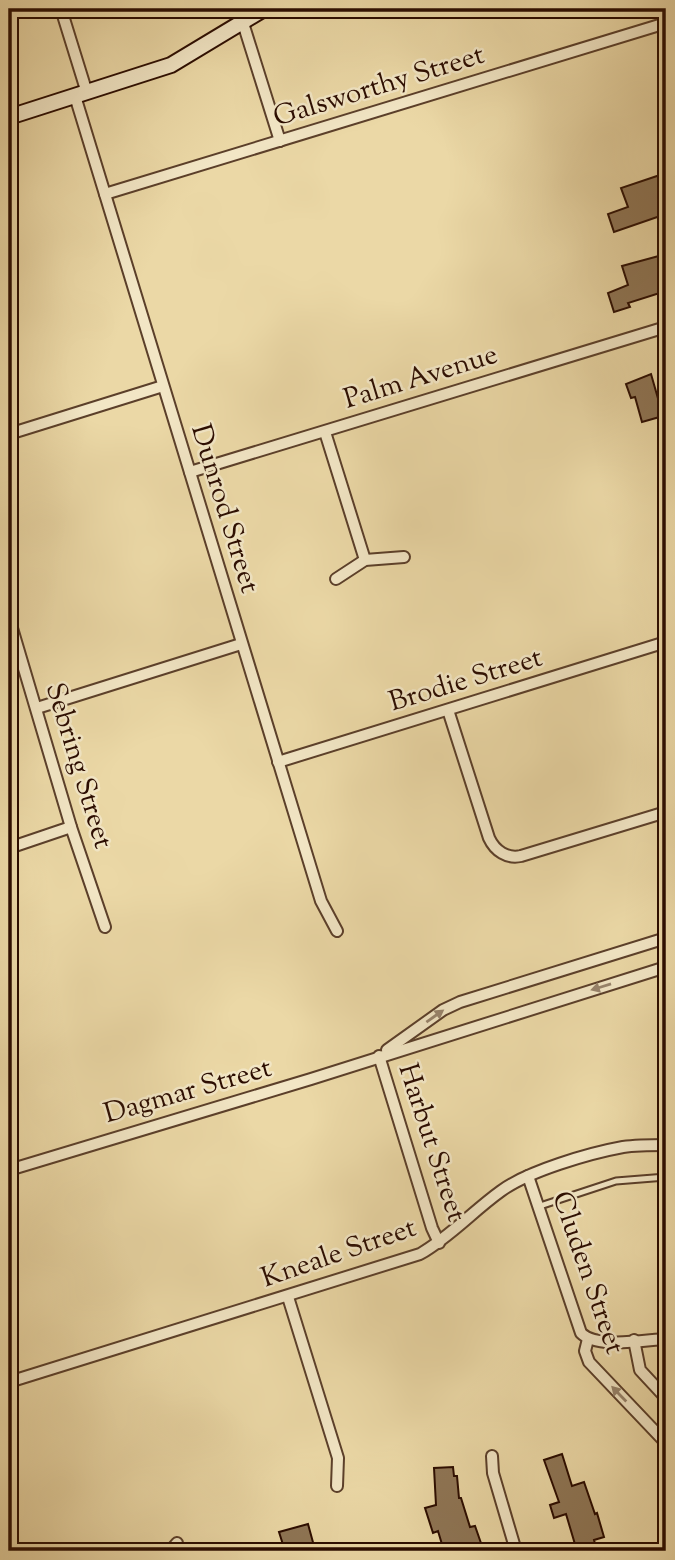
<svg xmlns="http://www.w3.org/2000/svg" width="675" height="1560" viewBox="0 0 675 1560" font-family="'Sorts Mill Goudy',serif">
  <style>
    .building { fill: #8f7656; stroke: #2b0c00; stroke-width: 2 }
    .lines { fill: none; stroke-linecap: round; stroke-linejoin: round }
    .lane-casing { stroke: #5b3f2a; stroke-width: 9 }
    .street-casing { stroke: #5b3f2a; stroke-width: 14 }
    .secondary-casing { stroke: #2b0c00; stroke-width: 18 }
    .lane { stroke: #f2e6c5; stroke-width: 5 }
    .street { stroke: #f2e6c5; stroke-width: 10 }
    .secondary { stroke: #f2e6c5; stroke-width: 14 }
    .oneway { fill: #98846c }
    .labels { text-anchor: middle; dominant-baseline: central; stroke-width: 5; stroke-linejoin: round; paint-order: stroke }
    .street-label { font-size: 28px; fill: #2b0c00; stroke: #f2e6c5 }
  </style>
  <rect width="100%" height="100%" fill="#ebd8a6"/>
  <filter id="stains"><feTurbulence type="fractalNoise" baseFrequency=".00286" numOctaves="4"/><feColorMatrix values="0 0 0 0 .2 0 0 0 0 .09 0 0 0 0 .02 0 0 0 .5 -.17"/></filter>
  <radialGradient id="worn" r=".72"><stop offset=".6" stop-color="#630" stop-opacity="0"/><stop offset="1" stop-color="#630" stop-opacity=".3"/></radialGradient>
  <g class="building">
    <path d="M666,173V214L614,232L608,214L628,207L621,188Z"/>
    <path d="M666,254V291L628,303L630,307L614,312L608,293L628,285L622,266Z"/>
    <path d="M651,374L663,416L642,422L635,397L631,398L626,384Z"/>
    <path d="M562,1454L572,1486L584,1482L595,1514L597,1513L604,1537L594,1540L597,1551H577L566,1514L554,1518L550,1505L559,1502L544,1460Z"/>
    <path d="M453,1467L454,1476H457L459,1498H461L470,1527L475,1526L482,1546L464,1551H444L438,1531L433,1533L425,1508L436,1505L434,1468Z"/>
    <path d="M308,1524L314,1546L297,1551H285L279,1532Z"/>
  </g>
  <g class="lines">
    <g class="lane-casing">
      <path id="lane" d="M540,1206L616,1181L666,1177"/>
    </g>
    <g class="street-casing">
      <g id="street">
        <path d="M61,9L87,93"/>
        <path d="M243,23L280,141"/>
        <path d="M75,96L321,901L337,931"/>
        <path d="M105,194L666,23"/>
        <path d="M325,432L365,560"/>
        <path d="M9,434L163,386"/>
        <path d="M190,472L666,327"/>
        <path d="M336,579L365,560L404,557"/>
        <path d="M9,618L71,827L105,927"/>
        <path d="M37,708L241,644"/>
        <path d="M448,710L489,838C495,851 507,859 521,856L666,812"/>
        <path d="M278,762L666,642"/>
        <path d="M9,848L71,827"/>
        <path d="M387,1050L443,1010L460,1002L666,938"/>
        <path d="M379,1056L432,1228L439,1243"/>
        <path d="M9,1170L311,1079L666,967"/>
        <path d="M528,1176L581,1333C597,1349 644,1340 666,1339"/>
        <path d="M288,1297L338,1458L337,1486"/>
        <path d="M588,1339L585,1351L589,1362L666,1443"/>
        <path d="M634,1340L640,1370L666,1398"/>
        <path d="M9,1382L420,1254C450,1237 473,1211 501,1191C528,1171 590,1153 623,1147C637,1145 652,1145 666,1145"/>
        <path d="M492,1456L493,1473L516,1551"/>
        <path d="M170,1551L177,1543"/>
      </g>
    </g>
    <g class="secondary-casing">
      <path id="secondary" d="M9,117L171,65L264,9"/>
    </g>
    <use href="#lane" class="lane"/>
    <use href="#street" class="street"/>
    <use href="#secondary" class="secondary"/>
  </g>
  <defs><path id="oneway-solid" d="M-6-.8H1V-3.2L6.5 0L1 3.2V.8H-6Z" transform="scale(1.75)"/></defs>
  <g class="oneway">
    <use href="#oneway-solid" transform="translate(601 987) rotate(163)"/>
    <use href="#oneway-solid" transform="translate(435 1016) rotate(-35)"/>
    <use href="#oneway-solid" transform="translate(619 1394) rotate(-134)"/>
  </g>
  <g class="labels">
    <g class="street-label">
      <text transform="translate(379 87) rotate(-17)">Galsworthy Street</text>
      <text transform="translate(421 378) rotate(-17)">Palm Avenue</text>
      <text transform="translate(224 509) rotate(73)">Dunrod Street</text>
      <text transform="translate(466 681) rotate(-17)">Brodie Street</text>
      <text transform="translate(78 766) rotate(73)">Sebring Street</text>
      <text transform="translate(188 1092) rotate(-16)">Dagmar Street</text>
      <text transform="translate(431 1143) rotate(72)">Harbut Street</text>
      <text transform="translate(339 1254) rotate(-19)">Kneale Street</text>
      <text transform="translate(587 1273) rotate(71)">Cluden Street</text>
    </g>
  </g>
  <rect width="675" height="1560" fill="none" stroke="#ebd8a6" stroke-width="35"/>
  <rect x="10" y="10" width="654" height="1539" fill="none" stroke="#2b0c00" stroke-width="3.5"/>
  <rect x="18" y="18" width="640" height="1525" fill="none" stroke="#2b0c00" stroke-width="2"/>
  <rect width="100%" height="100%" filter="url(#stains)"/>
  <rect width="100%" height="100%" fill="url(#worn)"/>
</svg>
